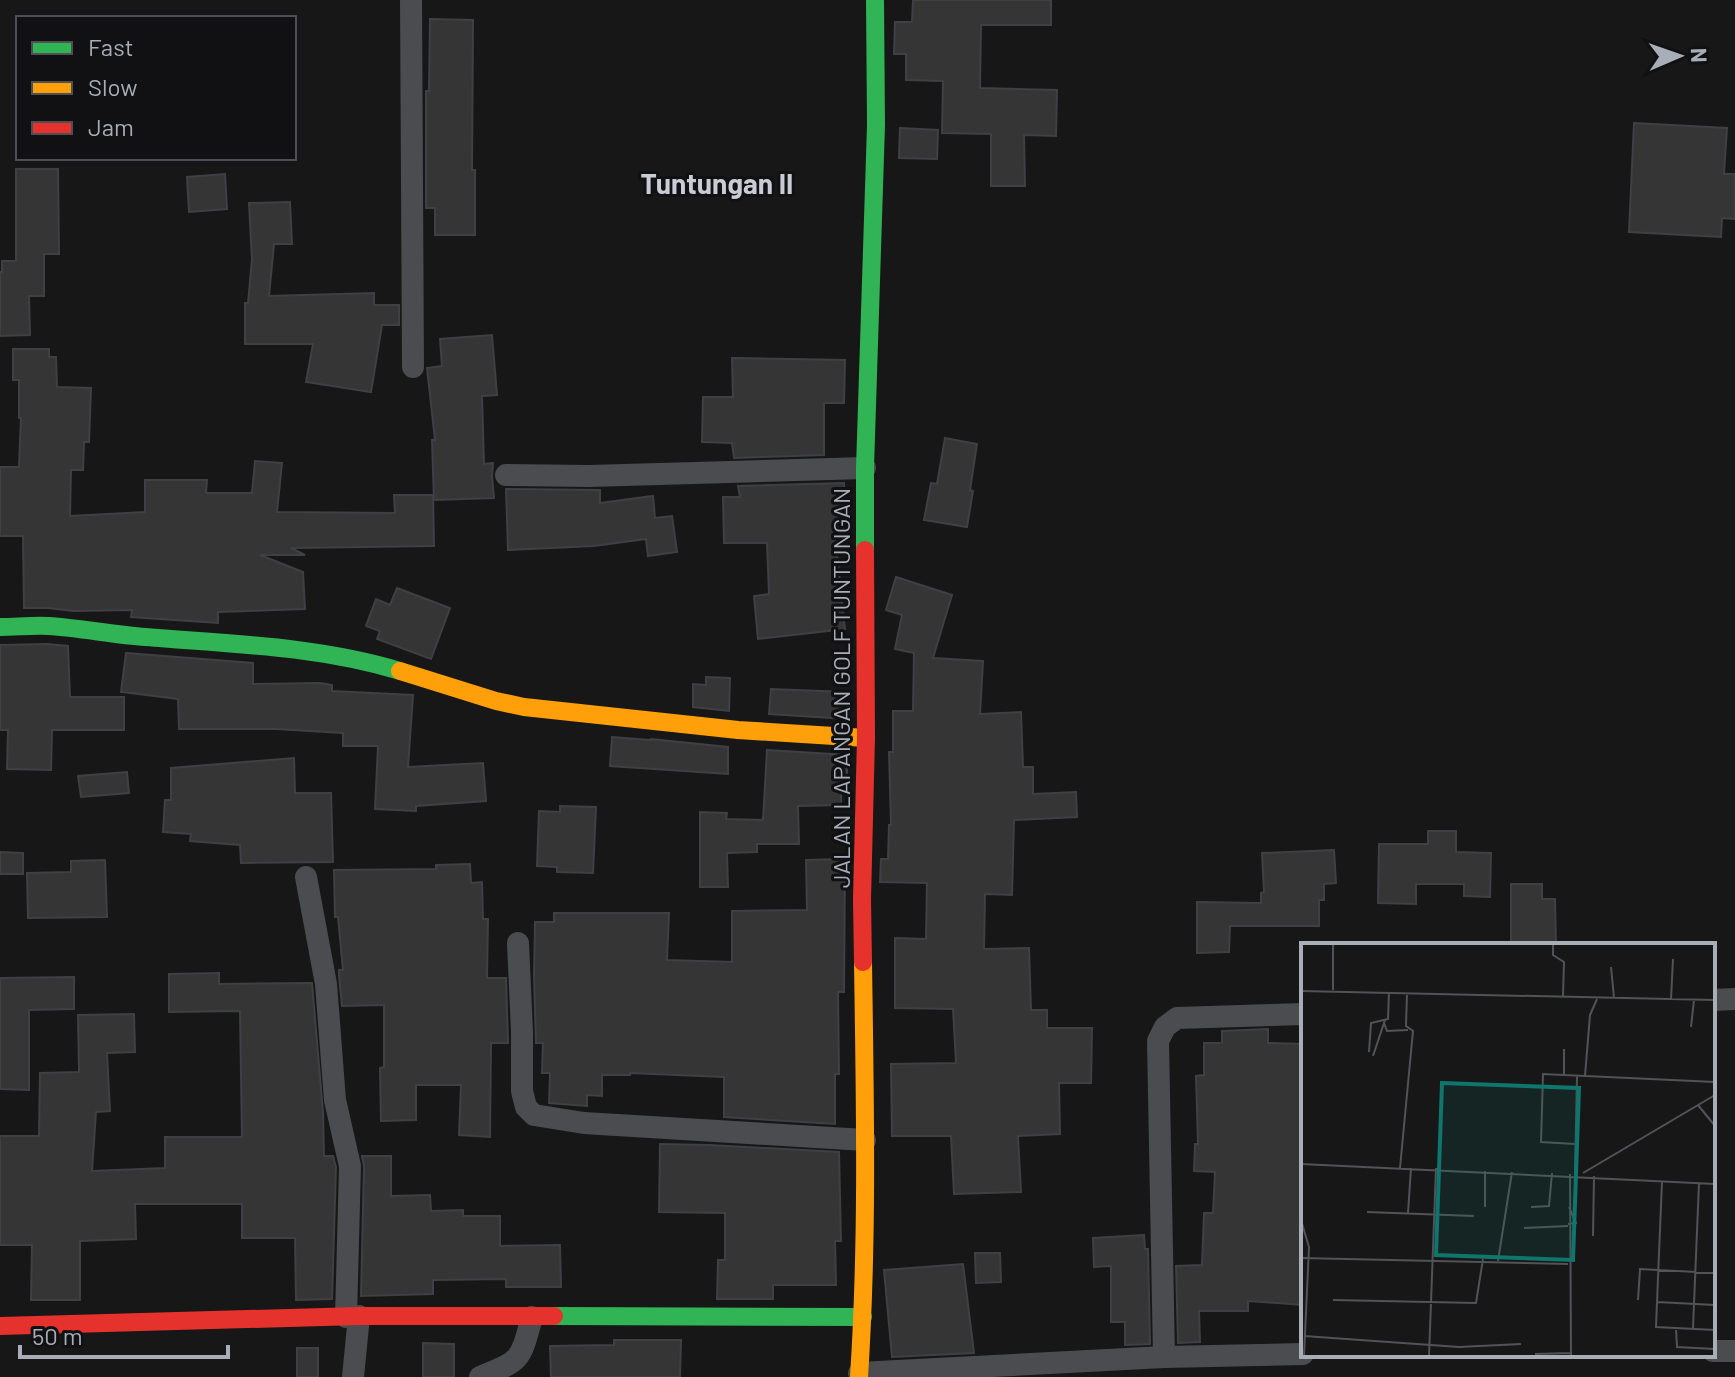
<svg xmlns="http://www.w3.org/2000/svg" width="1735" height="1377" viewBox="0 0 1735 1377" font-family="Barlow,sans-serif">
  <style>
    .building { fill: #353536; stroke: #3f4043; stroke-width: 2 }
    .lines { fill: none; stroke-linecap: round; stroke-linejoin: round }
    .street { stroke: #4b4c50; stroke-width: 22 }
    .fast { stroke: #30b455; stroke-width: 18 }
    .slow { stroke: #ff9f0a; stroke-width: 18 }
    .jam { stroke: #e5322d; stroke-width: 18 }
    .labels { text-anchor: middle; dominant-baseline: central; stroke-width: 6; stroke-linejoin: round; paint-order: stroke }
    .street-label { font-size: 24px; fill: #a8adb8; stroke: #111113 }
    .quarter-label { font-size: 28px; font-weight: bold; fill: #c9ccd4; stroke: #111113 }
    .inset-road { fill: none; stroke: #515357; stroke-width: 2 }
    .view { fill: #0f766e; fill-opacity: 0.15; stroke: #0f766e; stroke-width: 4 }
    .inset-edge { fill: none; stroke: #a8adb8; stroke-width: 4 }
  </style>
  <rect width="100%" height="100%" fill="#171717"/>
  <g class="building">
    <path d="M913,0H1051V25H981L980,88L1057,90L1056,136L1024,135L1025,186H991V134L942,133L943,81L906,80V54H894L895,22H912Z"/>
    <path d="M430,19L473,20L472,170H475V235H435V208H426V91H429Z"/>
    <path d="M1634,123L1727,128L1724,174H1735V219L1722,218L1721,237L1629,232Z"/>
    <path d="M900,128L938,130L937,159L899,158Z"/>
    <path d="M16,169H58L59,254H44V296H29L30,335L0,336V272H2V261H16Z"/>
    <path d="M225,174L227,209L189,212L187,177Z"/>
    <path d="M290,202L292,244H274L269,296L374,293V305H399V325H382L371,392L306,382L313,344H245V303H248L252,259L249,203Z"/>
    <path d="M492,335L497,395L482,396L484,464L493,463L492,476L494,498L434,500L432,440H435L427,368L442,366L440,339Z"/>
    <path d="M13,349H49V357H56L57,387L91,388L89,442H84L83,470H71L70,516L145,512V480H207L206,493H252L255,461L282,463L277,512L395,513L394,495H433L434,546L291,548L305,555H260L303,572L305,609L218,612V623L131,617L132,610L73,611L48,608H24L23,536H0V467H19L21,418H19V380H13Z"/>
    <path d="M732,358L845,360L844,403H824V455L734,458L732,443L702,442L703,397H733Z"/>
    <path d="M945,438L977,444L970,490L973,491L967,527L924,520L931,483L937,484Z"/>
    <path d="M844,483V510H841L842,544H836L845,629L758,639L754,596L769,594L767,543H724L723,497H740L738,486Z"/>
    <path d="M506,489L600,490V503L653,496L655,518L672,516L677,552L648,556L646,539L594,546L508,550Z"/>
    <path d="M896,577L952,595L933,658L983,661L980,714L1021,712L1023,767H1033V794L1076,792L1077,817L1014,820L1012,895L985,894L984,949L1029,948L1031,1010H1047V1028H1092L1091,1083H1059L1060,1134L1018,1136L1021,1192L954,1194L951,1136H892L891,1064L956,1063L953,1009L895,1008V938L926,939L927,883L880,882L881,859H888L889,825H891L889,752H893V711H913L914,653L895,649L902,615L886,610Z"/>
    <path d="M397,588L450,608L431,659L377,639L380,631L366,626L376,599L390,605Z"/>
    <path d="M47,644L68,646L70,697H124V730H52L51,770L7,769L8,730H0V645Z"/>
    <path d="M126,653L253,663V684L320,683L332,685V691L413,695L408,767L483,763L486,801L416,806V811L375,809L378,746H343V733L276,729H179L178,699L121,692Z"/>
    <path d="M706,677L730,678L729,711L693,707V684L706,685Z"/>
    <path d="M771,689L846,692L847,719L769,714Z"/>
    <path d="M612,737L650,740L651,739L728,747V774L610,766Z"/>
    <path d="M767,750L847,755V781H841V805L798,806L799,844H757V852L727,853L728,887H700V812L727,813L726,819L763,820Z"/>
    <path d="M294,758L295,793H331L333,862L241,863L240,845L190,841L191,834L163,832L165,800H171V768Z"/>
    <path d="M127,772L129,793L81,797L78,776Z"/>
    <path d="M560,806L596,807L593,873L557,872V867L537,866L539,811L560,812Z"/>
    <path d="M1428,831H1456V852L1491,853L1490,897L1464,896V884H1416V904L1378,903L1379,844H1428Z"/>
    <path d="M1334,850L1336,883L1324,884V900H1319V926H1230L1229,952L1197,953V902L1261,903V893L1264,892L1262,853Z"/>
    <path d="M0,852L23,853V874H0Z"/>
    <path d="M845,859L844,992H838L839,1074H835V1124L724,1117V1077L630,1073V1075H602V1096L587,1095V1106L549,1103L550,1073H542L543,1043H536L534,977L535,922H554V913H669L667,960L732,962V911L807,910L806,860Z"/>
    <path d="M105,860L107,917L28,918L27,873L71,872V861Z"/>
    <path d="M470,864L471,883L482,882L483,919H488L487,978H506L508,1043H491L490,1137L459,1135L461,1085H416V1120L381,1121L380,1068L384,1067V1005L342,1006L339,976V970H343L338,917H335L334,870L436,869V865Z"/>
    <path d="M1511,884H1542V899H1555L1556,945H1511Z"/>
    <path d="M219,973V984L312,983L323,1112L324,1156H333L336,1167L332,1299L296,1300L295,1238H242V1204H135L136,1239L80,1241V1300H31L32,1245H0V1136H39L40,1073L79,1072L78,1015L134,1014L135,1052L107,1053L110,1111L96,1112L92,1171L165,1168V1137H242L240,1011L169,1012V974Z"/>
    <path d="M74,977V1009L29,1010V1090L0,1089V978Z"/>
    <path d="M1268,1029V1043L1303,1044V1305L1248,1301V1311H1199L1200,1342L1178,1343L1176,1266L1202,1265L1204,1213H1213L1215,1172L1194,1171L1195,1144H1198L1196,1076L1204,1075V1043H1222V1031Z"/>
    <path d="M660,1144L709,1145L839,1152L841,1241H835L836,1285H773V1299H717L718,1260H725V1213L659,1212Z"/>
    <path d="M362,1156H391V1196L430,1195L431,1211L463,1210V1216H500V1246L560,1245L561,1287H506V1279L433,1280V1294L361,1296L364,1166Z"/>
    <path d="M1144,1235L1145,1249H1148L1150,1344L1125,1345V1322H1111V1266L1094,1267L1093,1238Z"/>
    <path d="M975,1253H1000L1001,1282L976,1283Z"/>
    <path d="M963,1264L974,1353L892,1357L884,1270Z"/>
    <path d="M614,1340H681L680,1377H551L550,1346L614,1345Z"/>
    <path d="M423,1343L454,1344V1377H423Z"/>
    <rect x="297" y="1348" width="21" height="29"/>
  </g>
  <g class="lines">
    <g class="street">
      <path d="M411,0L413,367"/>
      <path d="M506,475L589,476L865,468"/>
      <path d="M306,877L326,984L335,1100L350,1166L346,1317"/>
      <path d="M518,943L522,1032V1091L526,1107L534,1115L584,1123L865,1140"/>
      <path d="M1713,1000L1735,999"/>
      <path d="M1713,1351H1735"/>
      <path d="M1164,1357L1158,1041L1165,1027L1177,1018L1303,1014"/>
      <path d="M859,1373L1164,1357L1303,1354"/>
      <path d="M353,1377L359,1316"/>
      <path d="M480,1377C522,1360 520,1361 532,1317"/>
    </g>
    <g class="fast">
      <path d="M865,550V468L876,125L875,0"/>
      <path d="M0,627C16,627 33,625 49,626C81,628 114,635 146,637C231,644 317,646 400,671"/>
      <path d="M554,1316L863,1317"/>
    </g>
    <g class="slow">
      <path d="M400,671L496,701L524,707L738,730L866,738"/>
      <path d="M859,1377C868,1239 865,1100 863,962"/>
    </g>
    <g class="jam">
      <path d="M863,962L862,899L866,738L865,550"/>
      <path d="M0,1326L359,1316H554"/>
    </g>
  </g>
  <g class="labels">
    <g class="street-label">
      <text transform="translate(840 688) rotate(-90)">JALAN LAPANGAN GOLF TUNTUNGAN</text>
    </g>
    <g class="quarter-label">
      <text x="717" y="183">Tuntungan II</text>
    </g>
  </g>
  <g transform="translate(1301 943)">
    <rect width="414" height="414" fill="#171717"/>
    <path class="inset-road" d="M252,1V12L263,19L262,53M310,24L313,55M32,47V1M0,48L414,57M370,56L372,16M83,80L86,88L107,87M390,84L393,57M263,106V132M68,109L70,80L87,76L88,49M72,113L84,77M284,133L289,72L296,56M397,162L414,183M274,201L240,199L242,131L414,139M0,221L414,241M99,225L112,88L105,83L106,50M282,230L414,152M269,231L270,413M274,231L276,133M361,238L355,384L414,387M184,264V228M230,264L248,263L251,230M66,269L173,273M107,270L110,225M0,277L8,304L3,413M267,281L275,280L268,264M223,285L267,283M292,293L293,233M0,315L267,321M197,318L211,229M32,357L175,360L182,316M337,357L339,326L414,330M356,359L414,362M375,385L376,404L414,406M392,385L398,240M3,393L158,404L220,401M234,411L270,410M128,413L135,225"/>
    <path class="view" d="M141,140L278,145L272,317L135,312Z"/>
    <rect width="414" height="414" class="inset-edge"/>
  </g>
  <rect x="16" y="16" width="280" height="144" fill="#111113" stroke="#4d4f55" stroke-width="2"/>
  <rect x="32" y="42" width="40" height="12" fill="#30b455" stroke="#4d4f55" stroke-width="2"/>
  <text x="88" y="56" font-size="24" fill="#a8adb8">Fast</text>
  <rect x="32" y="82" width="40" height="12" fill="#ff9f0a" stroke="#4d4f55" stroke-width="2"/>
  <text x="88" y="96" font-size="24" fill="#a8adb8">Slow</text>
  <rect x="32" y="122" width="40" height="12" fill="#e5322d" stroke="#4d4f55" stroke-width="2"/>
  <text x="88" y="136" font-size="24" fill="#a8adb8">Jam</text>
  <g transform="translate(1679 56) rotate(88)" stroke="#111113" stroke-width="6" paint-order="stroke">
  <path d="M0-6L14 30L0 20L-14 30Z" fill="#a8adb8"/>
  <text y="-12" font-size="22" font-weight="bold" text-anchor="middle" fill="#a8adb8">N</text>
  </g>
  <path d="M20 1345v12h208v-12" fill="none" stroke="#a8adb8" stroke-width="4"/>
  <text x="32" y="1345" font-size="24" fill="#a8adb8" stroke="#111113" stroke-width="6" paint-order="stroke">50 m</text>
</svg>
